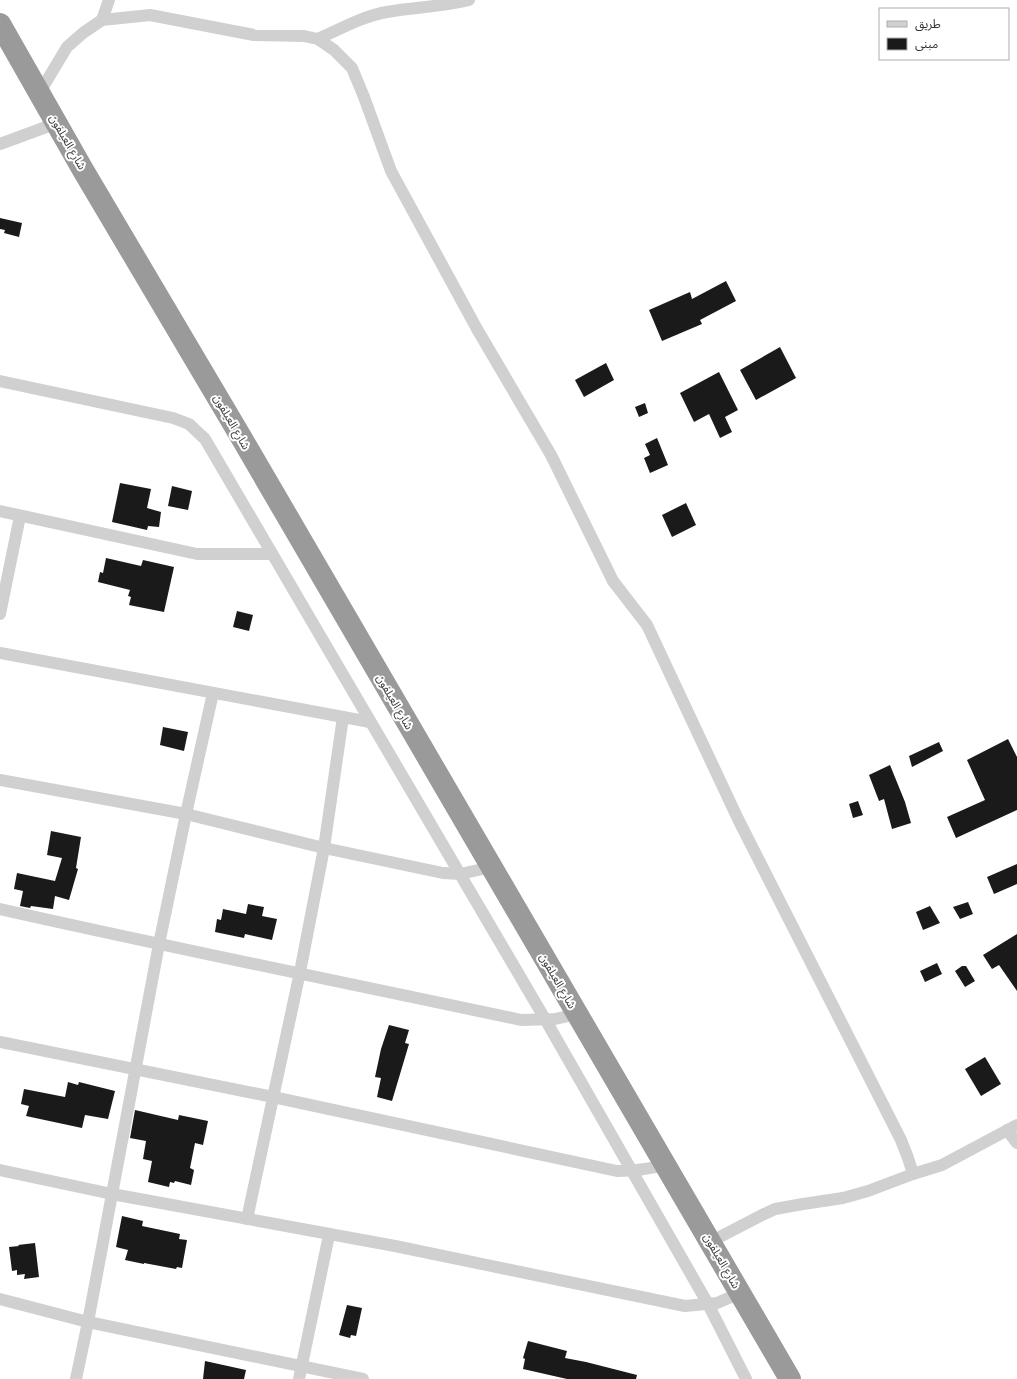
<svg xmlns="http://www.w3.org/2000/svg" width="1017" height="1379" viewBox="0 0 1017 1379" font-family="Arial,'Noto Sans Arabic',sans-serif">
  <style>
    .building { fill: #1a1a1a }
    .lines { fill: none; stroke-linecap: round; stroke-linejoin: round }
    .street { stroke: #d0d0d0; stroke-width: 12 }
    .highway { stroke: #9a9a9a; stroke-width: 22 }
    .labels { text-anchor: middle; dominant-baseline: central; stroke-width: 4; stroke-linejoin: round; paint-order: stroke }
    .street-label { font-size: 11px; fill: #333; stroke: #fff }
  </style>
  <rect width="100%" height="100%" fill="#fff"/>
  <g class="building">
    <path d="M0,218L22,223L19,237L4,233L5,230L0,229Z"/>
    <path d="M726,281L736,301L700,320L702,324L662,341L649,310L690,292L692,299Z"/>
    <path d="M780,347L796,378L756,400L740,370Z"/>
    <path d="M606,363L614,380L584,397L575,380Z"/>
    <path d="M719,372L738,410L725,417L732,432L720,438L709,414L694,422L680,393Z"/>
    <path d="M645,403L648,413L639,417L635,407Z"/>
    <path d="M657,438L668,465L650,473L644,458L650,455L645,444Z"/>
    <path d="M120,483L151,489L147,508L161,512L159,527L148,526L147,530L112,522Z"/>
    <path d="M172,486L192,491L188,510L168,506Z"/>
    <path d="M686,503L696,525L672,537L662,515Z"/>
    <path d="M106,558L141,566L143,560L174,567L164,612L129,605L131,597L128,596L130,590L98,582L100,572L103,573Z"/>
    <path d="M237,611L253,615L249,631L233,627Z"/>
    <path d="M163,727L188,732L184,751L160,745Z"/>
    <path d="M1008,739L1017,757V810L956,838L947,817L985,800L967,760Z"/>
    <path d="M939,742L943,751L912,767L909,756Z"/>
    <path d="M890,765L905,802L911,823L892,829L884,799L879,801L869,775Z"/>
    <path d="M858,801L863,815L853,818L849,804Z"/>
    <path d="M51,831L81,837L76,868L78,869L69,900L55,896L53,909L31,906L30,908L20,906L23,891L14,889L17,873L55,881L62,858L47,855Z"/>
    <path d="M1017,864V884L994,894L987,877Z"/>
    <path d="M968,902L973,914L960,919L953,907Z"/>
    <path d="M248,904L264,907L262,916L277,919L272,940L245,934L244,938L215,932L217,919L221,920L223,909L246,914Z"/>
    <path d="M930,906L940,923L923,930L916,912Z"/>
    <path d="M1017,934V991L999,965L992,969L983,955Z"/>
    <path d="M937,963L942,974L925,982L920,971Z"/>
    <path d="M962,966H966L975,981L965,987L955,971Z"/>
    <path d="M389,1025L409,1030L405,1043L409,1044L392,1101L377,1097L381,1078L375,1077L381,1049Z"/>
    <path d="M985,1057L1001,1084L981,1096L965,1069Z"/>
    <path d="M68,1082L78,1085L79,1082L115,1091L108,1119L85,1115L82,1128L26,1116L29,1106L21,1104L24,1089L65,1097Z"/>
    <path d="M135,1110L178,1120L179,1115L208,1121L203,1145L195,1143L190,1168L194,1170L191,1185L175,1181L174,1183L170,1182L169,1187L148,1182L152,1161L143,1159L146,1141L130,1138Z"/>
    <path d="M122,1216L143,1221L142,1226L180,1234L179,1239L187,1240L182,1268L177,1267L176,1269L144,1263V1264L125,1260L128,1250L116,1247Z"/>
    <path d="M35,1243L39,1277L24,1279L25,1274L17,1275V1270L12,1271L9,1247L19,1246L18,1245Z"/>
    <path d="M347,1305L362,1308L356,1336L351,1335L350,1338L339,1335Z"/>
    <path d="M528,1341L567,1351L565,1358L586,1362L637,1375L636,1379H567L523,1369L525,1359L523,1358Z"/>
    <path d="M205,1361L246,1370L244,1379H203Z"/>
  </g>
  <g class="lines">
    <g class="street">
      <path d="M102,20L109,0"/>
      <path d="M318,39C340,29 363,16 387,12C414,7 442,7 469,0"/>
      <path d="M40,92L67,47L83,33L102,20L150,15L254,35L304,36L318,39L334,50L352,68L364,97L391,171L477,329L551,455L613,581L647,625L738,819L901,1140L908,1158L913,1174"/>
      <path d="M0,144L57,123"/>
      <path d="M0,381L173,418L189,424L205,439L325,644L545,1019L708,1304L746,1379"/>
      <path d="M0,511L197,554H272"/>
      <path d="M0,614L20,516"/>
      <path d="M0,653L370,722"/>
      <path d="M0,780L186,814L324,848L443,873L460,874L492,867"/>
      <path d="M0,909C173,948 347,983 521,1020L555,1019L577,1014"/>
      <path d="M0,1042L273,1097L617,1171C634,1171 649,1169 665,1165"/>
      <path d="M1007,1130L1017,1143"/>
      <path d="M0,1170L112,1194L395,1246L685,1306L717,1303L740,1293"/>
      <path d="M247,1219L300,972L324,848L343,717"/>
      <path d="M710,1242L762,1215L775,1209L803,1204L843,1198L868,1191L913,1174L942,1165L1017,1125"/>
      <path d="M0,1299L88,1322L363,1379"/>
      <path d="M76,1379L88,1322L159,944L186,814L213,693"/>
      <path d="M299,1379L329,1235"/>
    </g>
    <path class="highway" d="M0,24L83,170L241,437L790,1379"/>
  </g>
  <g class="labels">
    <g class="street-label">
      <text transform="translate(68 142) rotate(60)">شارع العيلفون</text>
      <text transform="translate(232 422) rotate(60)">شارع العيلفون</text>
      <text transform="translate(395 702) rotate(60)">شارع العيلفون</text>
      <text transform="translate(558 981) rotate(60)">شارع العيلفون</text>
      <text transform="translate(722 1261) rotate(60)">شارع العيلفون</text>
    </g>
  </g>
  <rect x="879" y="8" width="130" height="52" fill="#ffffff" stroke="#adadad"/>
  <rect x="887" y="21" width="20" height="6" fill="#d0d0d0" stroke="#adadad"/>
  <text x="915" y="28" font-size="12" fill="#333333">طريق</text>
  <rect x="887" y="38" width="20" height="12" fill="#1a1a1a" stroke="#adadad"/>
  <text x="915" y="48" font-size="12" fill="#333333">مبنى</text>
</svg>
